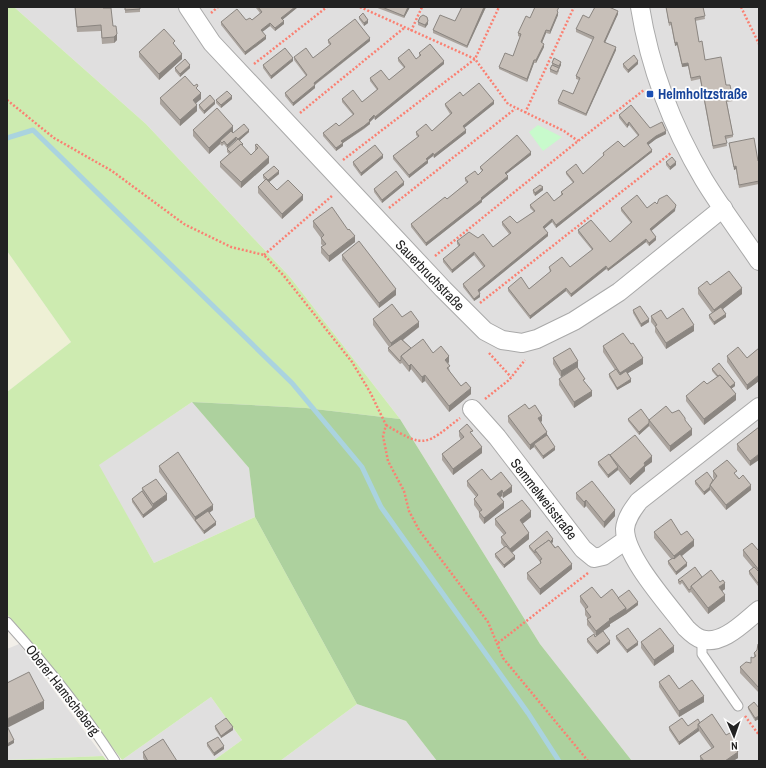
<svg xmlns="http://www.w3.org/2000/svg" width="766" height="768" viewBox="0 0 766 768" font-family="'Archivo Narrow',sans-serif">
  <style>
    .residential { fill: #e0dfdf }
    .farmland { fill: #eef0d5 }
    .grass { fill: #cdebb0 }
    .forest { fill: #add19e }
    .park { fill: #c8facc }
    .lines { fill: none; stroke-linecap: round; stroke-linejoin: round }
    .stream { stroke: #aad3df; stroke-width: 5 }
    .lane-casing { stroke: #a9a9a9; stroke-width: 11 }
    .street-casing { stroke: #a9a9a9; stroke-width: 20 }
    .path { stroke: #fa8072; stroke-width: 2.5; stroke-dasharray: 2 2; stroke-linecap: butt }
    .lane { stroke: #fff; stroke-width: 9 }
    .street { stroke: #fff; stroke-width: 18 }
    .wall { fill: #aba49e }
    .shaded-wall { fill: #8b8681 }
    .building { fill: #c7bfb8; stroke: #8b8681 }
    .transit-dot { fill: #1a4fb4; stroke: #fff; stroke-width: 1.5 }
    .labels { text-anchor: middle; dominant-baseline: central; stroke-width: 3.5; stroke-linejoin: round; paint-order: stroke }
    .transit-label { font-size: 14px; font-weight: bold; fill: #164399; stroke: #fff; text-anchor: start }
    .street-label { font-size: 14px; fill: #222; stroke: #fff }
  </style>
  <rect width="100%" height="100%" fill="#f2efe9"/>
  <g class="residential">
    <path d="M14,7H759V761H632L540,644L400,419L290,277L146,124Z"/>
    <path d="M192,402L249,468L255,517L154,563L98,465Z"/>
    <path d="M19,644L103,756L7,760V649Z"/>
    <path d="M211,697L242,740L213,761H122V760Z"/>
    <path d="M357,704L406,721L437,761H280Z"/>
  </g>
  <path class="farmland" d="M7,251L71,342L7,392Z"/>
  <g class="grass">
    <path d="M7,7H14L146,124L290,277L400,419L306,408L192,402L99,465L154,563L255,517L357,704L280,761H213L242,740L211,697L122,760L38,650L7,614V392L71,342L7,251Z"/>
    <path d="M103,756L107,761H7V760Z"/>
  </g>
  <path class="forest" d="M192,402L306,408L400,419L540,644L632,761H437L406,721L357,704L255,517L249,468Z"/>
  <path class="park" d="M538,125L562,137L543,151L529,132Z"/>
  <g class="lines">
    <path class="stream" d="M7,138L33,130L292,383L362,467L381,507L528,713L559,761"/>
    <g class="lane-casing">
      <g id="lane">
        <path d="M7,622C45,664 84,713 115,761"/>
        <path d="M702,640V654L738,706"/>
      </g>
    </g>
    <g class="street-casing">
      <g id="street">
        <path d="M188,7L212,43L443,289L485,331L502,340L522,343L537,339L574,321L619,292L723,208"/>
        <path d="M640,7C650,69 672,126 704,180C721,208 741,234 759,261"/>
        <path d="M759,407L639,501C633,509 626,518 625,529C625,557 668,604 686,628C690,632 695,637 701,639C722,646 744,622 759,610"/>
        <path d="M472,409L497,437L583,549L594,558L603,556L626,540"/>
      </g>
    </g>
    <g class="path">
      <path d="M360,7L475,59L508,104L564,131L578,141"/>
      <path d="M741,7L759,44"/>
      <path d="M211,13L218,7"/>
      <path d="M411,31L422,7"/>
      <path d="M254,64L327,7"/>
      <path d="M7,100L54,138L112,171L184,224L231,247L264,255L284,276L352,362L370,392L386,425L383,436L388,461L404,491L409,511L419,530L488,622L503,658L588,761"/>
      <path d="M300,113L404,28"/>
      <path d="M525,113L574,7"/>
      <path d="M343,160L475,59L499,7"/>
      <path d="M389,208L515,109"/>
      <path d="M264,255L333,195"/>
      <path d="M435,256L578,141L644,90"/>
      <path d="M480,303L671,153"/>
      <path d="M489,353L511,377"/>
      <path d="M485,399L509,380L525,360"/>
      <path d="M386,425C426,449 425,445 460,418"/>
      <path d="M498,643L588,573"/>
      <path d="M745,716L759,735"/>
    </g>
    <use href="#lane" class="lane"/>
    <use href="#street" class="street"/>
  </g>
  <g class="wall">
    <path d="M75,7H107H103V8L113,26L117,40L114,43L102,44L101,31L77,32Z"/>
    <path d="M125,7H140V12L125,13Z"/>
    <path d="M256,7H298L283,19L284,24L275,31L270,26L262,32L266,39L245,55L221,25V22L252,20L260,13L256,8Z"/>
    <path d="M375,7H410L404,18Z"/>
    <path d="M458,7H486L467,48L433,33V30L455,21L461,8Z"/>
    <path d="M666,7H703L705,19L695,21L699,42L705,60L726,85L733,99V101L727,102L733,135V137L726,139L727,146L713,149L700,79L691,81L688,66L682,67L677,45L675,46L671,25L669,26Z"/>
    <path d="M558,11V15L550,34L546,33L542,43L544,47L536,63H534L527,82L499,69V67L513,56L520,37L518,36V33L530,18Z"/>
    <path d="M618,14L605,42L616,50L586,116L558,104V101L573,94L579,80L576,79V76L593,40L576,32V29L589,18Z"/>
    <path d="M359,17L368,23L364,26L359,19Z"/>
    <path d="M418,22L428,24L425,28L418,25Z"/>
    <path d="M328,40L370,41L315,85V88L293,106L285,96V93L306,76L294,60V57L313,58L330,45L328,43Z"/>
    <path d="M175,46L182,59L159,80L139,57V52Z"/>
    <path d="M419,53L444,64L375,120L374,118L370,122V124L364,129L343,143V146L336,151L323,136V133L339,126L353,115L342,102V99L362,102L377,90L370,81V78L389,80L404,68L398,61V58L416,59L419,57Z"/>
    <path d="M293,61L271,79L263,68V65Z"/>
    <path d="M552,63L561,65L559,69V71L557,75L550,72V69L552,65Z"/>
    <path d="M623,64H638L628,73L623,67Z"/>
    <path d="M175,68H190L180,77L175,71Z"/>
    <path d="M198,90L201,99L195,103L197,111L180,126L160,104V98Z"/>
    <path d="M463,96L494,104L464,128L466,133L434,158L433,156L428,160V163L409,178L393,159V156L418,137L416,135V132L432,131L450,114L445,106V104Z"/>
    <path d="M232,99L221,108L216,103V100Z"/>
    <path d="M215,104L204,114L199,108V105Z"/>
    <path d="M619,115L650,128L666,134L656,139L648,145L652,152L556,228L552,222L544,229L548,236L479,292L480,297L474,301L463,287V284L484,268L474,255L452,273L443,262V259L459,247L457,244V241L478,238L493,247L509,234L502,225V222L517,223L534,212L530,208V205L554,201L561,195V192L573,183L566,174V172L583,174L603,156V153L624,147L638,136L629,125L627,128L619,118Z"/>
    <path d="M193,130L233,132L232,133H233L249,132L240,140L243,147L251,155L255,151V145L269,163L241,188L220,167V162L229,154L227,152V149L237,140H236L227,148L224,144L222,146L220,144L209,154L193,136Z"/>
    <path d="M729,143L758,161H759V184L739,188L736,169L734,170Z"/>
    <path d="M531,155L506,174L508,179L482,200V202L426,246L411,227V224L447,199L467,183L465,181V178L478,175L482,171L480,169V167Z"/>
    <path d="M383,158L361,176L353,165V162Z"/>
    <path d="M666,162L676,165L670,170L666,165Z"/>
    <path d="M279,174L269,182L277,190L303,200L282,219L258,193V187L265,180L263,178V175Z"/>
    <path d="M404,185L382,203L374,192V189Z"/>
    <path d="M533,190H543L535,196L533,193Z"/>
    <path d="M657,204L675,211L651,231L656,240L649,246L646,242L608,271L606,269L571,297L566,291L530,319L508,291V288L529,289L550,272L549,267H570L592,250L578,233V230L610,242L631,223L621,211V208H647Z"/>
    <path d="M313,221L355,242L329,262L321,253V247L323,246L321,244V238L313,227Z"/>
    <path d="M342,255L396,295L379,308L342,260Z"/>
    <path d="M710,285L742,294L723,309L726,317L714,325L709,318V315L712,313L698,294V288Z"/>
    <path d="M633,310L649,322L641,327L633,313Z"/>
    <path d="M651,316L667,319L694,331L666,349L655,332V327L651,322Z"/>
    <path d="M402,317L419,327L403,340L411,348L433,353L449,362L448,364L450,372L461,386L471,394L449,412L425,381L422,383L411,369L409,372L402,363L400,364L388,351V348L389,347L373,325V319Z"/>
    <path d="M603,346L643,364L628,373L631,382L617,390L609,377V374L615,370L603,352Z"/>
    <path d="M759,348V381L747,390L727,362V356L747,358Z"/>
    <path d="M553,358L578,367L561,377L553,364Z"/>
    <path d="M712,369L735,386L731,389L736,400L704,425L686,401V396L707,384L717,377L712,371Z"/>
    <path d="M559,379L585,382L592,396L574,408L559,385Z"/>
    <path d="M529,409L542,421L541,422L555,450L543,459L534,447L530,450L508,422V416Z"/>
    <path d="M672,413L685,421L692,435L670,452L649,426L639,435L628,421V419L649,420Z"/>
    <path d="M759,427L750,466L737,450V444Z"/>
    <path d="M459,431L473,436L482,453L453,475L442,460V454L461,440L459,436Z"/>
    <path d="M610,455L652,462L645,467V471L630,485L618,470L608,478L598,465V462L610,456Z"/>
    <path d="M159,466L213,510L209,513L216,525L204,534L159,472Z"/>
    <path d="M713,471L737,476L751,490L726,510L710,490L704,495L695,484V481L713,480L714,479L713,477Z"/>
    <path d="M491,480L512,492L503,498L502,496L500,497L504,508L484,524L479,517V512L474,505V499L476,497L467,486V481Z"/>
    <path d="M142,488L167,500L143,518L132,502V499L142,491Z"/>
    <path d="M576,493L615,516L604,528L586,506L584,508L576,499Z"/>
    <path d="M531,517L522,524L529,539L512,553L515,559L504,568L495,557V554L504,547L501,543V537L504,535L495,525V519Z"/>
    <path d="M654,532L681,535L694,546L682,556L687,566L676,575L668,564V561L671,559L654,538Z"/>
    <path d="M553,542L552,543L572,569L540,595L527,579V573L540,564V562L529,548V546Z"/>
    <path d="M759,549V586H758L749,574V571L753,568L743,556V550H758Z"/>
    <path d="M702,577L725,589L722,591L725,601L708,614L691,592L689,593L682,583L680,585L678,583V580Z"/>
    <path d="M580,596L618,598L638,605L626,614L610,624V626L603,631L610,644L597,654L587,642V639L596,636L587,625V619H588L585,615V609L580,602Z"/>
    <path d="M616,636L638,645L627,653L616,639Z"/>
    <path d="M641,642L674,652L654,666L641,648Z"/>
    <path d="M759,644V693L740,673V667L751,663L754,658V653L757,650Z"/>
    <path d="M659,682L679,689L704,702L679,717L659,687Z"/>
    <path d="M748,707L759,708V719L755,721L748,709Z"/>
    <path d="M700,723L726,735L736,748V749L738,758L733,761H700V756L712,749L699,731L679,745L669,730V727L688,726Z"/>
    <path d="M215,726L233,730L221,738L215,729Z"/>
    <path d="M207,743L224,749L214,756L207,746Z"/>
    <path d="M143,752L177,761H145L143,758Z"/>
  </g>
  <g class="shaded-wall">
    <path d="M295,7H298L281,21V18Z"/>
    <path d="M408,7H410L404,18V16Z"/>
    <path d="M484,7H486L467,48V46Z"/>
    <path d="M618,11V14L604,45V42Z"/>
    <path d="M558,12V15L550,34V31Z"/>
    <path d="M368,20V23L364,26V23Z"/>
    <path d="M284,21V24L275,31V28Z"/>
    <path d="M428,21V24L425,28V25Z"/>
    <path d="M270,23V26L261,33V30Z"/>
    <path d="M546,30V33L541,45V42Z"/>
    <path d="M117,34V40L114,43V37Z"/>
    <path d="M266,36V39L245,55V52Z"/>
    <path d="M370,38V41L314,85V83Z"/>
    <path d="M677,42V45L675,46V43Z"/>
    <path d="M544,44V47L536,63V60Z"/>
    <path d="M616,47V50L586,116V114Z"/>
    <path d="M182,54V59L159,80V74Z"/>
    <path d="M293,58V61L271,79V76Z"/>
    <path d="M534,60V63L527,82V79Z"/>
    <path d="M444,61V64L375,120V117Z"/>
    <path d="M638,61V64L628,73V70Z"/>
    <path d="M561,62V65L559,69V66Z"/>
    <path d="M688,63V66L682,67V64Z"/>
    <path d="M190,65V68L180,77V74Z"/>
    <path d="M315,85V88L293,106V103Z"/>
    <path d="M201,93V99L193,106V100Z"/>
    <path d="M232,96V99L221,108V105Z"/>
    <path d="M215,101V104L204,114V111Z"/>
    <path d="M494,101V104L463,129V126Z"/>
    <path d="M197,105V111L180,126V120Z"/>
    <path d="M374,115V118L370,122V124L343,143V146L336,151V148L341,141Z"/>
    <path d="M629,122V125L627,128V125Z"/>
    <path d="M233,126V132L221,142L220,141V144L209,154V148Z"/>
    <path d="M249,130V132L238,142V139Z"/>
    <path d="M466,130V133L434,158V155Z"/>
    <path d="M666,131V134L656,139L647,146V143L656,136Z"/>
    <path d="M236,137V140L227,148V145Z"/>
    <path d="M652,150V152L556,228V225Z"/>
    <path d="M531,152V155L505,175V173Z"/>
    <path d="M433,153V156L426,161V159Z"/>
    <path d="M383,155V158L361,176V173Z"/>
    <path d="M269,157V163L241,188V182Z"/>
    <path d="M428,160V163L409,178V175Z"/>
    <path d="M676,162V165L670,170V167Z"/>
    <path d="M736,166V169L734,170V167Z"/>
    <path d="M279,171V174L268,183V180Z"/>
    <path d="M508,176V179L482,200V202L426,246V243Z"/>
    <path d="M404,182V185L382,203V200Z"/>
    <path d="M543,187V190L535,196V193Z"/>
    <path d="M303,195V200L282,219V214Z"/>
    <path d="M676,205L675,211L650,232V229Z"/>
    <path d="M552,219V222L543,230V227Z"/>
    <path d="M548,233V236L478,293V290Z"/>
    <path d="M355,236V242L329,262V256Z"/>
    <path d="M656,237V240L649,246V243Z"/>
    <path d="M646,239V242L608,271V269Z"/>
    <path d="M474,252V255L452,273V270Z"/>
    <path d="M606,266V269L571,297V294Z"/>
    <path d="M566,288V291L530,319V316Z"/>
    <path d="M742,288V294L714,316V310Z"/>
    <path d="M396,289V295L379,308V303Z"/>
    <path d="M480,294V297L474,301V299Z"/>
    <path d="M726,314V317L714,325V322Z"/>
    <path d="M649,319V322L641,327V324Z"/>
    <path d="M419,322V327L391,349V343Z"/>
    <path d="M694,325V331L666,349V343Z"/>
    <path d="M449,356V362L445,366V360Z"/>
    <path d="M643,358V364L620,378V373Z"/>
    <path d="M578,361V367L561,377V371Z"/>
    <path d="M411,364V369L409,372V366Z"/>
    <path d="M425,375V381L422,383V377Z"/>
    <path d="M759,375V381L747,390V385Z"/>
    <path d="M631,379V382L617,390V388Z"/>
    <path d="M735,383V386L728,391V388Z"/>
    <path d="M471,388V394L449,412V406Z"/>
    <path d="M592,391V396L574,408V402Z"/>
    <path d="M736,394V400L704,425V419Z"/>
    <path d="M542,416V421L538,424V418Z"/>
    <path d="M649,423V426L639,435V432Z"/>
    <path d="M692,429V435L670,452V446Z"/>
    <path d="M547,432V437L534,444V447L530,450V445Z"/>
    <path d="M482,447V453L453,475V469Z"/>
    <path d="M555,447V450L543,459V456Z"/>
    <path d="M759,454V460L750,466V461Z"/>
    <path d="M652,456V462L645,467V471L630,485V479L644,463Z"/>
    <path d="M618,467V470L608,478V475Z"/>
    <path d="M751,485V490L726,510V505Z"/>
    <path d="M512,486V492L503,498V493Z"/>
    <path d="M710,487V490L704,495V492Z"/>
    <path d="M502,490V496L497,500V494Z"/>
    <path d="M167,494V500L143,518V515L153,507V504Z"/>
    <path d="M586,500V506L584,508V502Z"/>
    <path d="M504,502V508L484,524V518Z"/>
    <path d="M213,505V510L197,522L195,520V523V517Z"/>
    <path d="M615,510V516L604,528V522Z"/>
    <path d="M531,511V517L520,526V520Z"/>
    <path d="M216,522V525L204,534V531Z"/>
    <path d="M529,533V539L510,554V549Z"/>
    <path d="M553,539V542L538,554L536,552Z"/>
    <path d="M694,540V546L674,562V556Z"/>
    <path d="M515,556V559L504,568V565Z"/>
    <path d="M687,563V566L676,575V572Z"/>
    <path d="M572,564V569L540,595V589Z"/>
    <path d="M725,583V589L719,593V587Z"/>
    <path d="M725,595V601L708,614V608Z"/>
    <path d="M638,602V605L626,614L610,624V626L596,636V631L609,619L626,608Z"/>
    <path d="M610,641V644L597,654V651Z"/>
    <path d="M638,642V645L627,653V650Z"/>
    <path d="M674,646V652L654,666V660Z"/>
    <path d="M704,696V702L679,717V711Z"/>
    <path d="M44,701V709L7,728V719Z"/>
    <path d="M759,716V719L755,721V718Z"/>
    <path d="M233,727V730L221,738V736Z"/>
    <path d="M699,728V731L679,745V742Z"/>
    <path d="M14,740V743L7,747V744Z"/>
    <path d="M736,742V748L733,750V745Z"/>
    <path d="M224,746V749L214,756V753Z"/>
    <path d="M738,752V758L733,761H725Z"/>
  </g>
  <g class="building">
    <path d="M75,7H103V8H111L113,26H116L117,34L114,37L102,38L101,25L77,27Z"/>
    <path d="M125,7H140V9L125,10Z"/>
    <path d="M258,7H295L281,18L284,21L275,28L270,23L261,30L266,36L245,52L221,22L237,9L246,20L250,18L252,20L262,12Z"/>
    <path d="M382,7H408L404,16Z"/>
    <path d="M462,7H484L467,46L433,30L440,15L455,21Z"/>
    <path d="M535,7H559L557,11L558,12L550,31L546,30L541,42L544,44L536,60H534L527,79L499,67L505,53L513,56L521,34L518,33L526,16L530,18Z"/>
    <path d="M595,7H609L618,11L604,42L616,47L586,114L558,101L563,90L573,94L580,78L576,76L594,37L576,29L583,15L589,18Z"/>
    <path d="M666,7H703L705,16L695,18L699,42L702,41L705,60L721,57L726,85H730L733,99L726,100L733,135L725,136L727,143L713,146L700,76L691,78L688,63L682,64L677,42L675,43L671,22L669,23Z"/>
    <path d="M363,13L368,20L364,23L359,17Z"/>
    <path d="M423,15L427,17L428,21L425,25L418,22L420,17Z"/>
    <path d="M355,19L370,38L314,83L315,85L293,103L285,93L307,75L294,57L306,48L313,58L331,44L328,40Z"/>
    <path d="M164,29L175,41L173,43L182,54L159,74L139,52Z"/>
    <path d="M430,44L444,61L375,117L374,115L369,120L370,121L364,126L341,141L343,143L336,148L323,133L336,123L339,126L354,114L342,99L353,90L362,102L378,89L370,78L381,70L389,80L405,67L398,58L409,49L416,59L421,55L419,53Z"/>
    <path d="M285,48L293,58L271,76L263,65Z"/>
    <path d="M634,55L638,61L628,70L623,64Z"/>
    <path d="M554,58L561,62L559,66L552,63Z"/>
    <path d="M185,59L190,65L180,74L175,68Z"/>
    <path d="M552,65L559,68L557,72L550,69Z"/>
    <path d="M185,76L194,86L197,84L198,86L196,88L201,93L193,100L197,105L180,120L160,98Z"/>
    <path d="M479,83L494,101L463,126L466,130L434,155L433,153L426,159L428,160L409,175L393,156L419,136L416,132L426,124L432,131L452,113L445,104L460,92L463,96Z"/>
    <path d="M227,91L232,96L221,105L216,100Z"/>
    <path d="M210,95L215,101L204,111L199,105Z"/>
    <path d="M631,105L650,128L662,122L666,131L656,136L647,143L652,150L556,225L552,219L543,227L548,233L478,290L480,294L474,299L463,284L485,266L474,252L452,270L443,259L460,245L457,241L469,232L478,238L483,234L493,247L511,233L502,222L510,216L517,223L535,211L530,205L547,192L554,201L563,194L561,192L574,182L566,172L576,164L583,174L604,155L603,153L618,141L624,147L639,135L629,122L627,125L619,115Z"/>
    <path d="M217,108L233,126L209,148L193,130Z"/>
    <path d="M244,124L249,130L238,139L243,144L242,145L241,144L231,153L227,149L238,139L236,137L227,145L224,141L222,143L220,141L231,131L233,133Z"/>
    <path d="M517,135L531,152L505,173L508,176L481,198L482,199L426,243L411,224L445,197L447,199L468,182L465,178L475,171L478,175L483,170L480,167Z"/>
    <path d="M754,138L758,161H759V181L739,185L736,166L734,167L729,143Z"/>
    <path d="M241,144L251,155L258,148L255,145L257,144L269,157L241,182L220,162Z"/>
    <path d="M375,145L383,155L361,173L353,162Z"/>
    <path d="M672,157L676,162L670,167L666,162Z"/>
    <path d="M274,166L279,171L268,180L263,175Z"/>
    <path d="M396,171L404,182L382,200L374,189Z"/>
    <path d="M266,179L277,190L288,180L303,195L282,214L258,187Z"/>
    <path d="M540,185L543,187L535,193L533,190Z"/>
    <path d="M637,195L647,208L655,202L657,204L659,199L667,195L676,205L675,208L650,229L656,237L649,243L646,239L608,269L606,266L571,294L566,288L530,316L508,288L521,277L529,289L551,271L549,267L562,257L570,267L593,249L578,230L591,220L610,242L632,222L621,208Z"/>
    <path d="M332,207L348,230L349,229L355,236L329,256L321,247L326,244L321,238L324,235L313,221Z"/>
    <path d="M359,241L396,289L379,303L342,255Z"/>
    <path d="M729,271L742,288L714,310L698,288L707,281L710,285Z"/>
    <path d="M392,304L402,317L411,311L419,322L391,343L373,319Z"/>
    <path d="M640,306L649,319L641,324L633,310Z"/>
    <path d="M721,307L726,314L714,322L709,315Z"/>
    <path d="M683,308L694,325L666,343L655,326L657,325L651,316L661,310L667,319Z"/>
    <path d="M623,333L631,344L633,343L643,358L620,373L603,346Z"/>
    <path d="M401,339L411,348L401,356V360L400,361L388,348Z"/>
    <path d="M423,339L433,353L441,346L449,356L445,360L450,366L447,368L461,386L466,382L471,388L449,406L425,375L422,377L411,364L409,366L401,356Z"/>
    <path d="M738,347L747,358L759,348V375L747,385L727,356Z"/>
    <path d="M570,348L578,361L561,371L553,358Z"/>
    <path d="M719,363L735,383L730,387L720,375L718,376L712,369Z"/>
    <path d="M577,367L585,379L583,380L592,391L574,402L559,379Z"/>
    <path d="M616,369L620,375L626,371L631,379L617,388L609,374Z"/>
    <path d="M720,375L736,394L704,419L686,396L704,381L707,384Z"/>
    <path d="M525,404L529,409L535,405L542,416L538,418L547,432L530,445L508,416Z"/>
    <path d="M666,406L672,413L679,410L685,418V420L692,429L670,446L649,420Z"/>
    <path d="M641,409L649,420V423L639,432L628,419Z"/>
    <path d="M467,424L473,431L470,432L482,447L453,469L442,454L464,437L459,431Z"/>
    <path d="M759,427V454L750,461L737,444Z"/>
    <path d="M547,435L555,447L543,456L534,444Z"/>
    <path d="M635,435L652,456L644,463L645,465L630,479L610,455Z"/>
    <path d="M178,452L213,505L195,517L159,466Z"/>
    <path d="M609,454L618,467L608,475L598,462Z"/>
    <path d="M727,460L737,471L734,473L739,479L743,475L751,485L726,505L710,485L717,476L713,471Z"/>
    <path d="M482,469L491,480L501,472L512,486L503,493L502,490L497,494L504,502L484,518L479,512L482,510L474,499L478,495L467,481Z"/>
    <path d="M707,472L713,480L710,485V487L704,492L695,481Z"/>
    <path d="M156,479L167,494L153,504L142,488Z"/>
    <path d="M592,481L615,510L604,522L586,500L584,502L576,493Z"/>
    <path d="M142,491L153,507L143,515L132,499Z"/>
    <path d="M522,500L531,511L520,520L529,533L510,549L501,537L506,533L495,519Z"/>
    <path d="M208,511L216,522L204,531L195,520Z"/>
    <path d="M671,519L681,535L687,531L694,540L674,556L654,532Z"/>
    <path d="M547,531L553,539L550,542L549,540L535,550V553L529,546Z"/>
    <path d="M549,540L555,548L558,546L572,564L540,589L527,573L541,563L540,560L542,559L535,550Z"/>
    <path d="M752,543L758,550L759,549V570L743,550Z"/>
    <path d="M506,546L515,556L504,565L495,554Z"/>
    <path d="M680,554L687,563L676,572L668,561L673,558L674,559Z"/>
    <path d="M695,567L702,577L691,586V589L689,590L682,580L680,582L678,580Z"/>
    <path d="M754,567L759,572V583H758L749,571Z"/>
    <path d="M711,570L720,582L723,580L725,583L719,587L725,595L708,608L691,586Z"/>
    <path d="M592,587L601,598L612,589L626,608L609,619L610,620L596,631L587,619L591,617L585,609L588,607L580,596Z"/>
    <path d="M629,590L638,602L626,611V608L618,598Z"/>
    <path d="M628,628L638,642L627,650L616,636Z"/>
    <path d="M660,628L674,646L654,660L641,642Z"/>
    <path d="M603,631L610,641L597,651L587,639L594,634L595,637Z"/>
    <path d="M758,644H759V688L740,667L746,662L751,663V657L753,658L756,656L754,653L757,650Z"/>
    <path d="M29,672L44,701L7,719V683Z"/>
    <path d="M669,675L679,689L692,680L704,696L679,711L659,682Z"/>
    <path d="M754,702L759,708V716L755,718L748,707Z"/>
    <path d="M712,714L726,735L730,733L736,742L733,745L738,752L725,761H704L700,756L714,747L698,724Z"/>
    <path d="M226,718L233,727L221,736L215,726Z"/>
    <path d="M682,718L688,726L698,719L700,723L698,724V728L679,742L669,727Z"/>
    <path d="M7,726L14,740L7,744Z"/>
    <path d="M218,737L224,746L214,753L207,743Z"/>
    <path d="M163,739L177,761H148L143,752Z"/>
  </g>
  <rect class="transit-dot" x="646" y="90" width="8" height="8" rx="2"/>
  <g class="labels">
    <g class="transit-label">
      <text x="658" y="94">Helmholtzstraße</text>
    </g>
    <g class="street-label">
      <text transform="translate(430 275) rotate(46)">Sauerbruchstraße</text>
      <text transform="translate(544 499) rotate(52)">Semmelweisstraße</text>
      <text transform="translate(63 690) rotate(52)">Oberer Hamscheberg</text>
    </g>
  </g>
  <rect width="766" height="768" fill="none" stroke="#222222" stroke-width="16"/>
  <g transform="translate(734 736) rotate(178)" stroke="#ffffff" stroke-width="3" paint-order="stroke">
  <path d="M0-3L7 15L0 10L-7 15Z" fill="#222222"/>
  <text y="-6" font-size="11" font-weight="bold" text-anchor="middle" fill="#222222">N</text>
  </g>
</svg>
